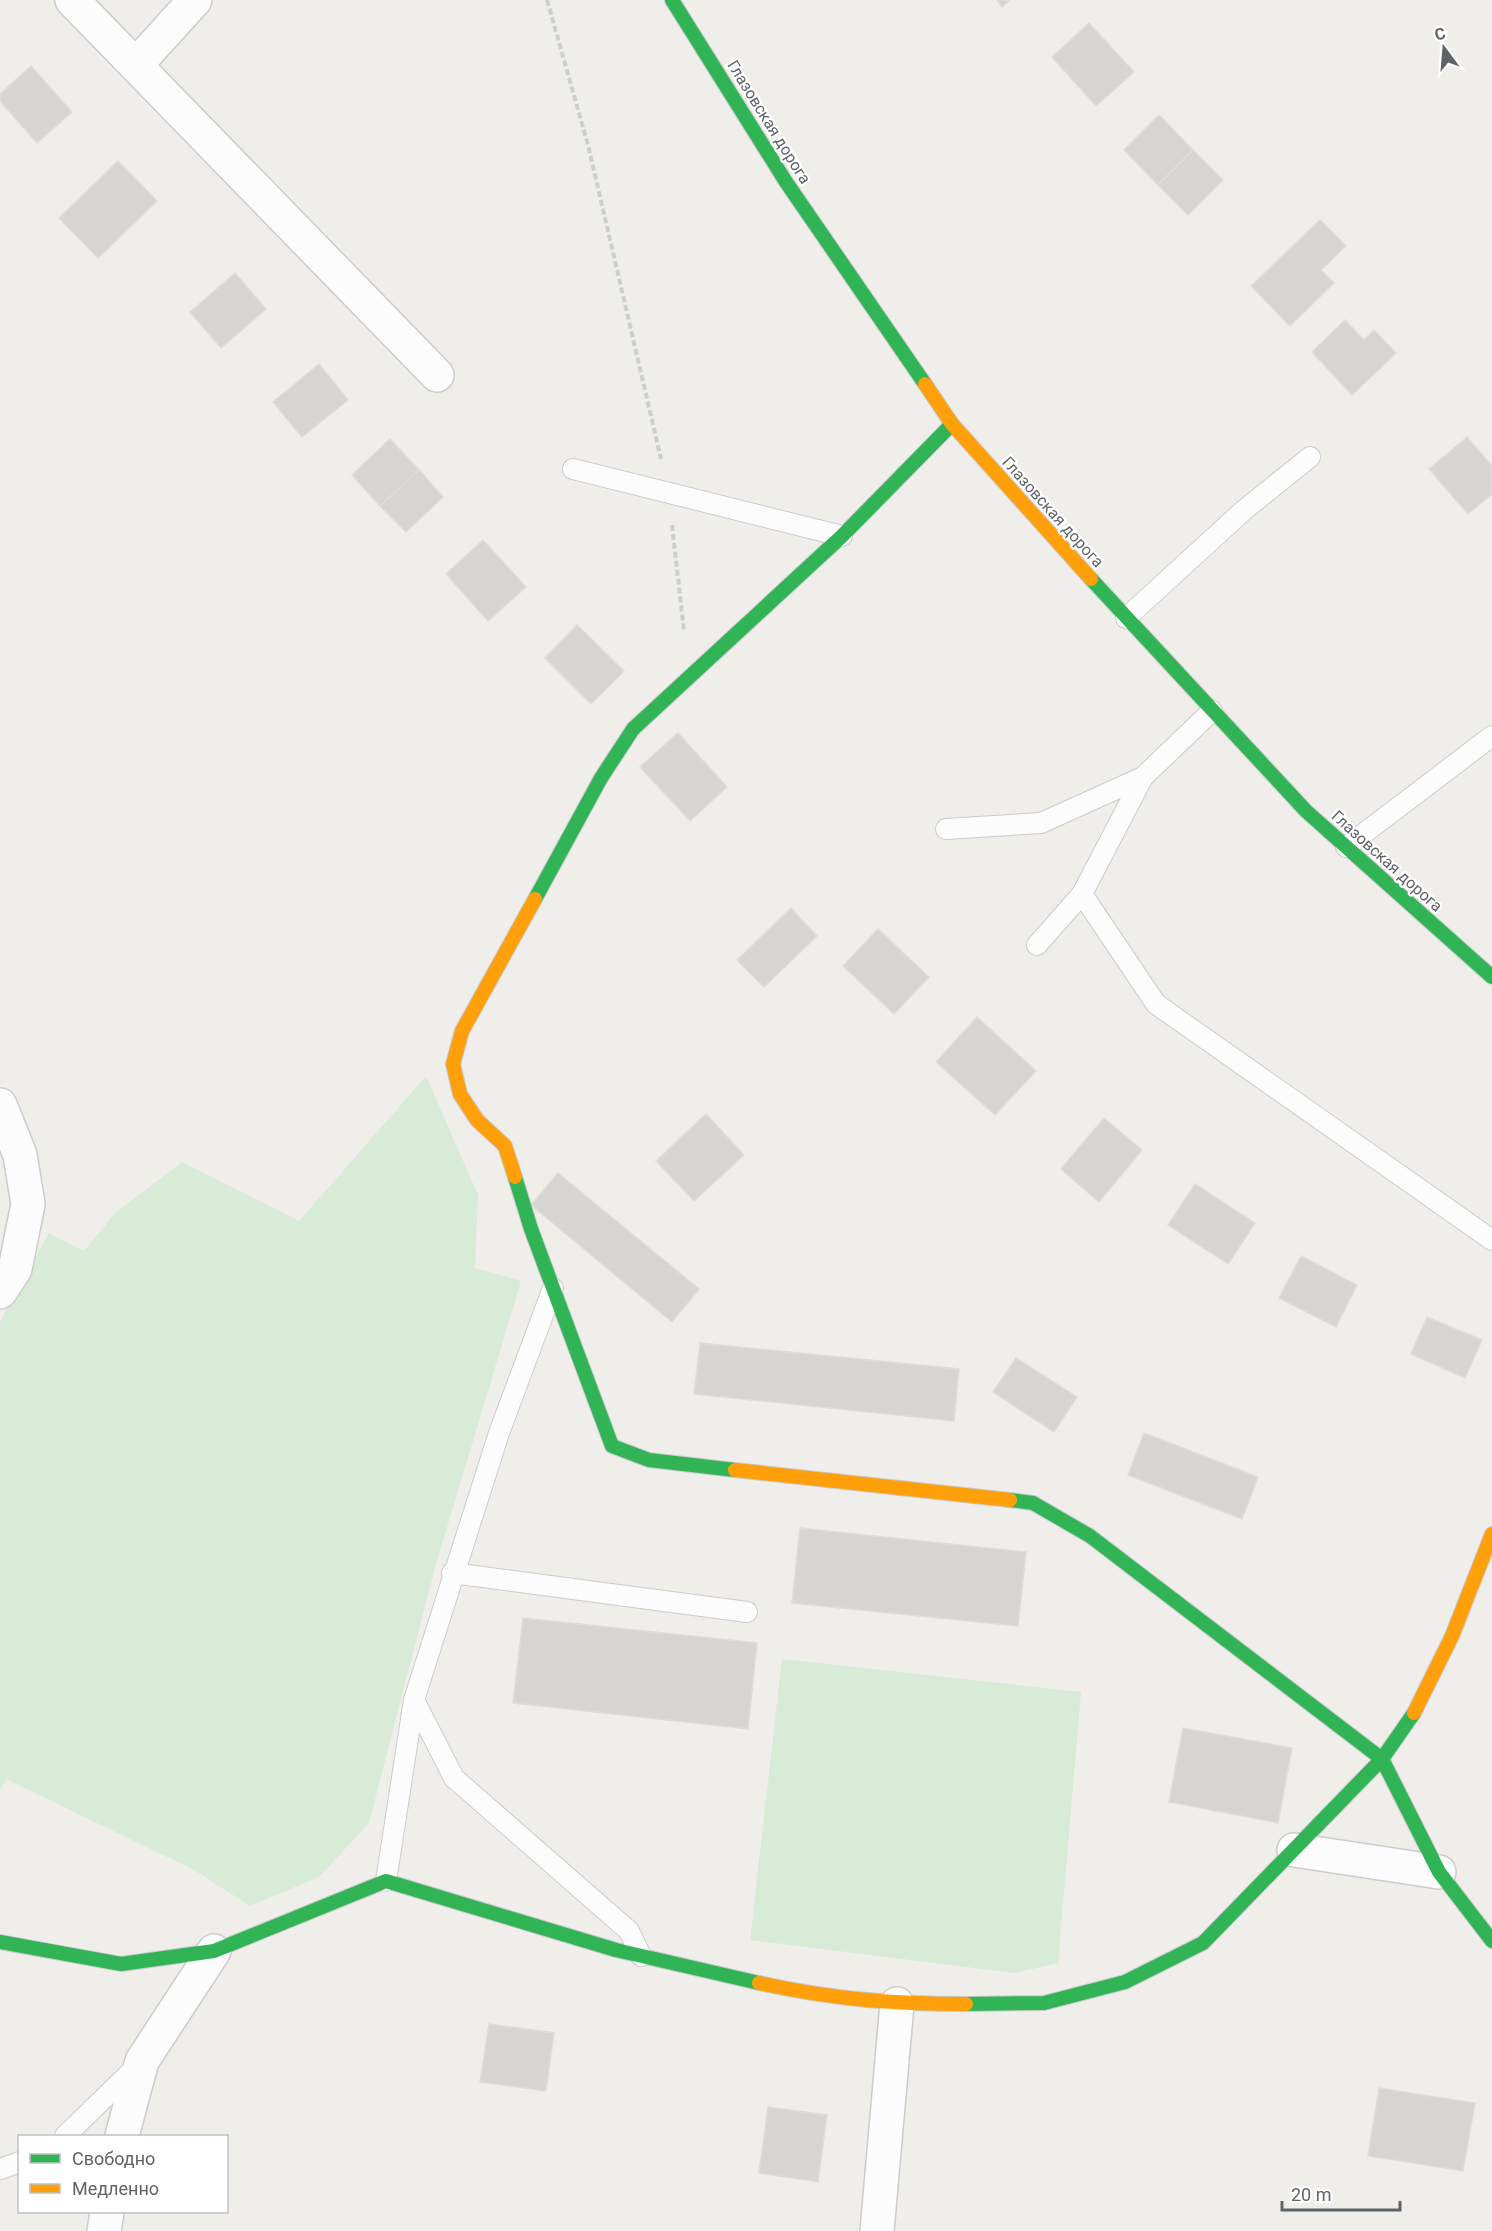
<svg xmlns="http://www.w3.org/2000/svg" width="1492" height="2231" viewBox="0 0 1492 2231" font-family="Roboto,sans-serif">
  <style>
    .green { fill: #d8ebd6 }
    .building { fill: #d6d5d3; stroke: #deddd9; stroke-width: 1.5 }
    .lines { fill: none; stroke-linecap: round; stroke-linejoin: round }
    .lane-casing { stroke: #cbcccc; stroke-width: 22 }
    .street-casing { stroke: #cbcccc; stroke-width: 36 }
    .fast-casing { stroke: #cacacb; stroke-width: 16 }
    .slow-casing { stroke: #cacacb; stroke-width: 16 }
    .path { stroke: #cacfcc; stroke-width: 4; stroke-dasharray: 6 3; stroke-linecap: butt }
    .lane { stroke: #fdfcfc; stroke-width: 20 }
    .street { stroke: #fdfcfc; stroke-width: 33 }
    .fast { stroke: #30b455; stroke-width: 14 }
    .slow { stroke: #ff9f0a; stroke-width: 14 }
    .labels { text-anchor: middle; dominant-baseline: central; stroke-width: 4.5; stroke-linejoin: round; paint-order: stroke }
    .street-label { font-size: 16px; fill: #5f6368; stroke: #fff }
  </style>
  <rect width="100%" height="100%" fill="#efeeea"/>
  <g class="green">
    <path d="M426,1076L478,1195L475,1268L521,1281L436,1564L369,1823L319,1877L250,1906L194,1870L6,1779L0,1790V1322L49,1233L84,1251L116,1212L182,1162L299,1221Z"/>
    <path d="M782,1659L1081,1692L1058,1963L1015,1973L750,1940Z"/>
  </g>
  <g class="building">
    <path d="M997,0H1010L1002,7Z"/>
    <path d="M1089,23L1134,72L1096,106L1052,57Z"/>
    <path d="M31,66L72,112L37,143L0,101V94Z"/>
    <path d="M1159,115L1193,150L1158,185L1124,150Z"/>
    <path d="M1193,150L1223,180L1188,215L1158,185Z"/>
    <path d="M118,161L157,201L98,258L59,218Z"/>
    <path d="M1320,220L1346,246L1321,270L1334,283L1290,326L1251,286Z"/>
    <path d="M235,273L266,309L221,348L190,312Z"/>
    <path d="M1345,320L1364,340L1374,330L1396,353L1352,395L1312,352Z"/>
    <path d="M319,364L348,400L302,437L273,402Z"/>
    <path d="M1467,437L1492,466V494L1468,514L1429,469Z"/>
    <path d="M390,439L419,470L380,506L352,475Z"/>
    <path d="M419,470L443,497L406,532L380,506Z"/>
    <path d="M483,540L526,587L488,621L446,574Z"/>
    <path d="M577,625L624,671L591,704L545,658Z"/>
    <path d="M678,733L727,787L690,821L640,767Z"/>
    <path d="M791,908L817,936L764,987L737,960Z"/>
    <path d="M878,929L929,977L894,1014L843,966Z"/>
    <path d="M977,1017L1036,1071L995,1115L936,1062Z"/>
    <path d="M706,1114L744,1155L694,1201L656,1161Z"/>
    <path d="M1104,1118L1142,1150L1099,1202L1061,1169Z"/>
    <path d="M558,1173L699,1289L672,1322L531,1205Z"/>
    <path d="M1195,1184L1255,1223L1228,1264L1168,1225Z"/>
    <path d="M1301,1256L1357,1285L1336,1327L1279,1298Z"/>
    <path d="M1427,1317L1482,1340L1465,1378L1411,1354Z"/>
    <path d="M700,1343L959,1369L954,1421L694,1394Z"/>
    <path d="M1016,1358L1077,1397L1054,1432L993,1392Z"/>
    <path d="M1144,1433L1258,1477L1242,1519L1128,1475Z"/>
    <path d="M800,1528L1026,1552L1018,1626L792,1603Z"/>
    <path d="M523,1618L757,1643L748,1729L513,1703Z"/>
    <path d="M1183,1728L1292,1748L1278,1823L1169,1802Z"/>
    <path d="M489,2024L554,2033L546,2091L480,2082Z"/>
    <path d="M1379,2088L1475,2103L1463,2171L1368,2156Z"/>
    <path d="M768,2107L827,2115L818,2182L759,2173Z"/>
  </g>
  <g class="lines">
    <g class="lane-casing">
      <g id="lane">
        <path d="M573,469L842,536"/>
        <path d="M1126,618L1243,511L1310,457"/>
        <path d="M946,829L1041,823L1143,777"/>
        <path d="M1346,847L1492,736"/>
        <path d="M1082,894L1156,1004L1492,1240"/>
        <path d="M1037,945L1082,894L1143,777L1212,711"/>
        <path d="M452,1573L747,1612"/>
        <path d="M414,1700L454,1778L629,1931L641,1956"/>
        <path d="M386,1881L414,1700L499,1433L553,1288"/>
        <path d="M65,2136L136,2067"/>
        <path d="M0,2169L20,2162"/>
      </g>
    </g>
    <g class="street-casing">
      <g id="street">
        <path d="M72,0L437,375"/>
        <path d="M136,65L195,0"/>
        <path d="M0,1105L20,1155L28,1204L15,1269L0,1292"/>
        <path d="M1294,1850L1439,1872"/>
        <path d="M122,2136L142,2061L214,1951"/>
        <path d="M104,2231L107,2212"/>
        <path d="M877,2231L897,2004"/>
      </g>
    </g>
    <g class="fast-casing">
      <g id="fast">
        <path d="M672,0L786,182L925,384"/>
        <path d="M1091,579L1306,811L1492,977"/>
        <path d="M535,899L601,778L633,729L842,536L952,424"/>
        <path d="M515,1177L531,1229L612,1446L649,1460L735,1470"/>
        <path d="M1010,1500L1033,1503L1090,1536L1382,1759L1439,1872L1492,1941"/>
        <path d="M0,1942L121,1964L214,1951L386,1881L616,1950L759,1983"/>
        <path d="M966,2004L1044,2003L1125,1982L1203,1943L1382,1759L1414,1713"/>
      </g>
    </g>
    <g class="slow-casing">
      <g id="slow">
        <path d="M925,384L952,424L1091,579"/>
        <path d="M515,1177L505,1146L477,1120L460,1094L453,1064L462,1031L535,899"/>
        <path d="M735,1470L1010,1500"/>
        <path d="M1414,1713L1452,1636L1492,1534"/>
        <path d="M759,1983C831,1999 892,2004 966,2004"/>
      </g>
    </g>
    <g class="path">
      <path d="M547,0L588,145L661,459"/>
      <path d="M672,525L684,631"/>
    </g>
    <use href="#lane" class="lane"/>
    <use href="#street" class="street"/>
    <use href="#fast" class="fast"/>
    <use href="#slow" class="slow"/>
  </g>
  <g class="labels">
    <g class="street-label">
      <text transform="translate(769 122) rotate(58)">Глазовская дорога</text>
      <text transform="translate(1053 512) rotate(48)">Глазовская дорога</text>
      <text transform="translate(1387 861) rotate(42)">Глазовская дорога</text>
    </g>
  </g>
  <rect x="18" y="2135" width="210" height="78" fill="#ffffff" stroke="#bfc1c3" stroke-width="1.5"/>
  <rect x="30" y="2154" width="30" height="9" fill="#30b455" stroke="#bfc1c3" stroke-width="1.5"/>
  <text x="72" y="2165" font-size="18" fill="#5f6368">Свободно</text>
  <rect x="30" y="2184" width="30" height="9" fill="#ff9f0a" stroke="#bfc1c3" stroke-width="1.5"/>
  <text x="72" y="2195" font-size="18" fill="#5f6368">Медленно</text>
  <g transform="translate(1444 48) rotate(344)" stroke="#ffffff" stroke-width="4.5" paint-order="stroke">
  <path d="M0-4.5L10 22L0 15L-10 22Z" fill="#5f6368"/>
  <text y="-9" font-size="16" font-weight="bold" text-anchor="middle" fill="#5f6368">С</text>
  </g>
  <path d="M1282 2201v9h118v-9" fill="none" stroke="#5f6368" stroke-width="3"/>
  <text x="1291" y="2201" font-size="18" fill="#5f6368" stroke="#ffffff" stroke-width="4.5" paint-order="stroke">20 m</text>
</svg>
